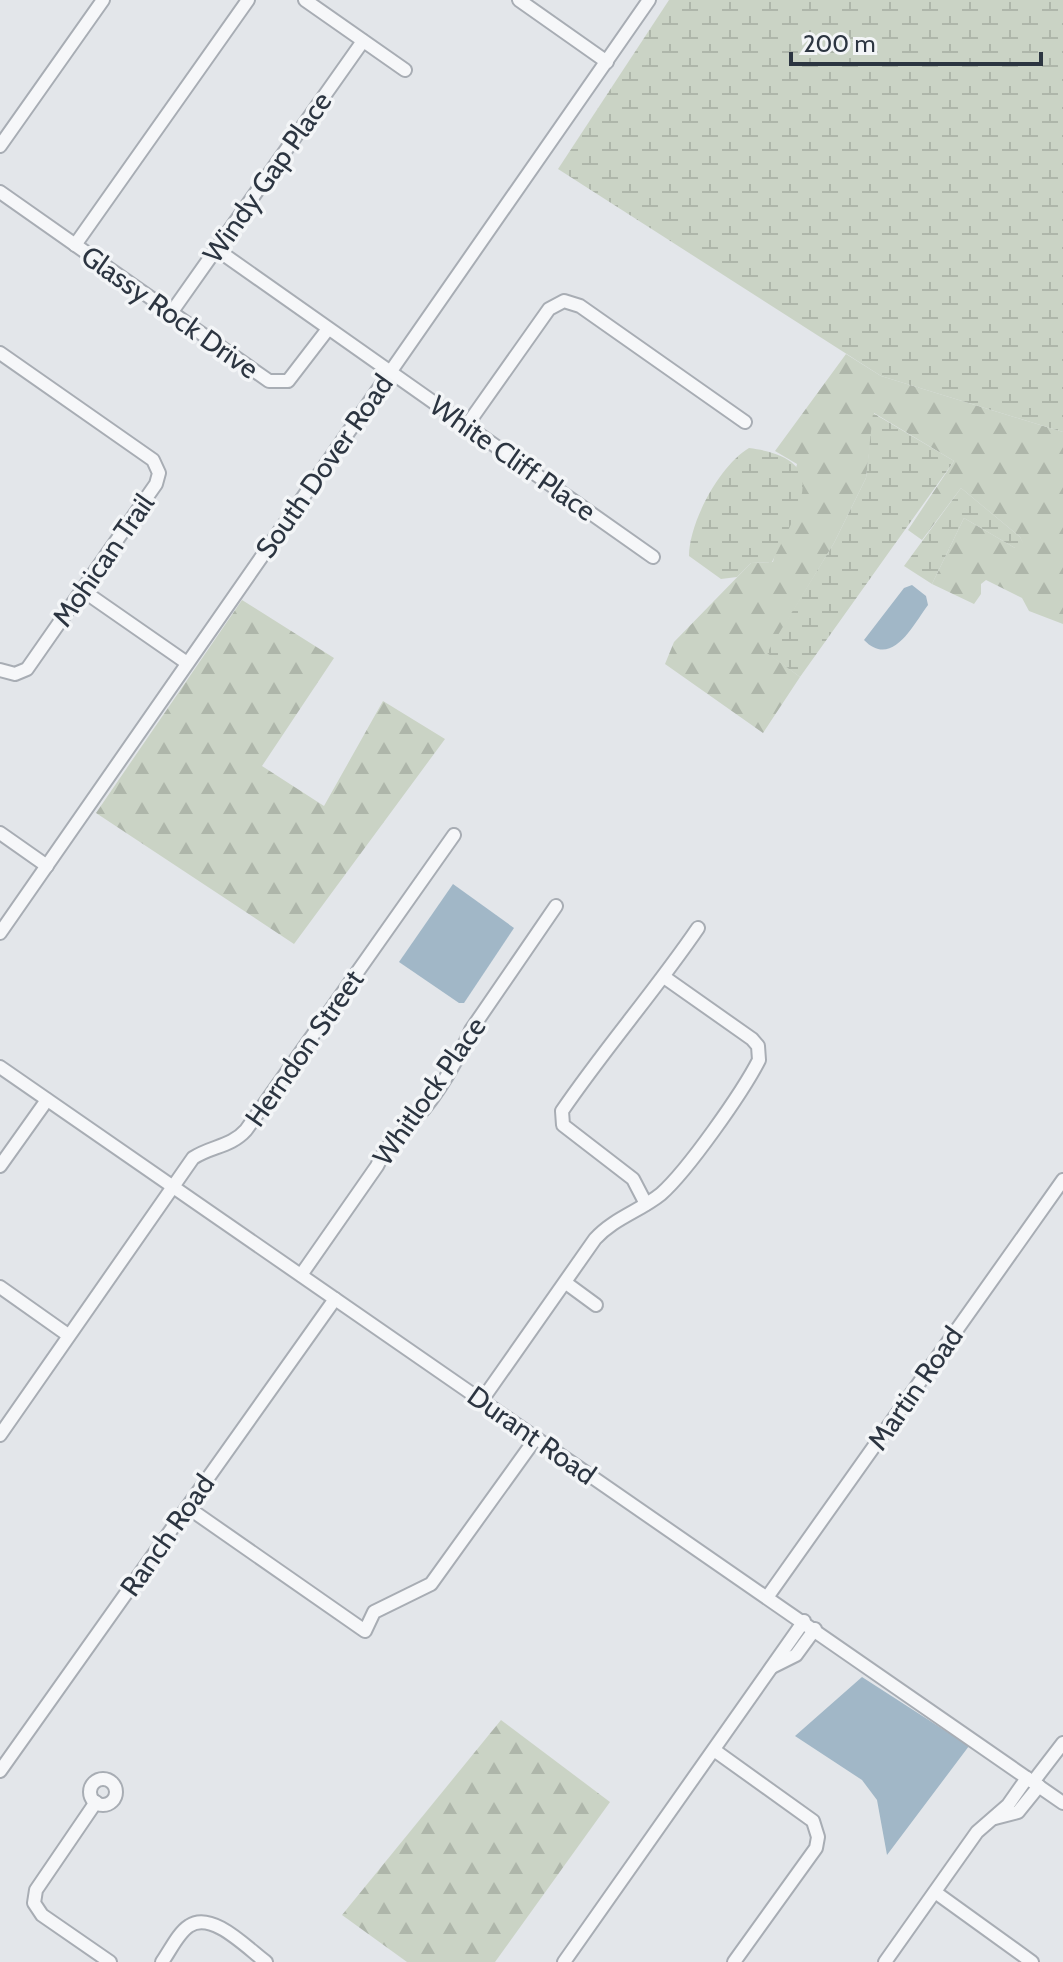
<svg xmlns="http://www.w3.org/2000/svg" width="1063" height="1962" viewBox="0 0 1063 1962" font-family="Cabin,sans-serif">
  <style>
    .forest { fill: url(#forest-firs) }
    .wetland { fill: url(#wetland-marsh) }
    .water { fill: #a1b7c7 }
    .lines { fill: none; stroke-linecap: round; stroke-linejoin: round }
    .minor-casing { stroke: #a8adb4; stroke-width: 16 }
    .minor { stroke: #f6f7f9; stroke-width: 12 }
    .labels { text-anchor: middle; dominant-baseline: central; stroke-width: 7; stroke-linejoin: round; paint-order: stroke }
    .street-label { font-size: 28px; fill: #2c3541; stroke: #f3f5f7 }
  </style>
  <defs>
    <pattern id="forest-firs" width="22" height="20" patternUnits="userSpaceOnUse" patternTransform="scale(2)"><rect width="22" height="20" fill="#cad3c5"/><path d="M5 1l3.5 6h-7zM16 11l3.5 6h-7z" fill="#aeb6aa"/></pattern>
    <pattern id="wetland-marsh" width="20" height="14" patternUnits="userSpaceOnUse" patternTransform="scale(2)"><rect width="20" height="14" fill="#cad3c5"/><path d="M1 5h8M5 5V1M11 12h8M15 12V8" fill="none" stroke="#aeb6aa"/></pattern>
  </defs>
  <rect width="100%" height="100%" fill="#e3e6ea"/>
  <g class="forest">
    <path d="M846,354L881,376L1063,432V624L1029,611L1022,598L986,580L981,584V594L974,604L932,584L964,518L1015,548H1025L1020,537L961,488L922,540L908,530L954,461L874,413L866,478L834,543L768,653L800,677L763,733L665,664L674,642L751,563L773,562L797,464L775,451Z"/>
    <path d="M242,600L334,658L262,766L324,806L383,701L445,739L294,944L96,813Z"/>
    <path d="M501,1720L610,1802L495,1962H407L342,1915Z"/>
  </g>
  <g class="wetland">
    <path d="M669,0H1063V432L881,376L558,169Z"/>
    <path d="M873,413L954,461L800,677L767,653L834,543L866,478Z"/>
    <path d="M749,448C835,459 798,509 772,562L751,563L737,577L721,579L689,556C689,523 719,466 749,448Z"/>
    <path d="M961,488L1020,537L1026,548H1015L964,518L932,584L904,566Z"/>
  </g>
  <g class="water">
    <path d="M912,585L926,596L928,605C913,625 892,669 864,640L904,588Z"/>
    <path d="M453,884L514,928L464,1003H459L399,962Z"/>
    <path d="M862,1677L969,1746L887,1855L877,1800L862,1780L795,1736Z"/>
  </g>
  <g class="lines">
    <g class="minor-casing">
      <g id="minor">
        <path d="M305,0L405,70"/>
        <path d="M519,0L607,62"/>
        <path d="M0,146L103,0"/>
        <path d="M0,192L269,381H288L328,329"/>
        <path d="M75,245L248,0"/>
        <path d="M216,249L653,557"/>
        <path d="M171,313L363,41"/>
        <path d="M0,353L153,460L159,473L156,484L27,669L15,674L0,670"/>
        <path d="M467,425L549,309L564,301L580,306L745,422"/>
        <path d="M82,590L187,663"/>
        <path d="M0,833L47,866"/>
        <path d="M0,933L649,0"/>
        <path d="M0,1067L1063,1803"/>
        <path d="M0,1166L47,1100"/>
        <path d="M646,1204L633,1179L563,1125L562,1111C605,1048 655,991 698,928"/>
        <path d="M301,1275L377,1166C387,1143 400,1135 417,1117C436,1097 460,1056 471,1030L556,906"/>
        <path d="M566,1283L596,1305"/>
        <path d="M0,1287L68,1335"/>
        <path d="M482,1400L595,1239C614,1218 640,1211 661,1194C688,1170 742,1093 759,1060L758,1046L752,1039L664,977"/>
        <path d="M0,1435L193,1158C211,1146 231,1147 246,1130L454,835"/>
        <path d="M187,1507L365,1631L374,1612L431,1584L536,1438"/>
        <path d="M768,1596L1063,1180"/>
        <path d="M772,1667L796,1655L815,1629"/>
        <path d="M714,1750L813,1821L818,1837L816,1848L734,1962"/>
        <path d="M0,1771L335,1299"/>
        <circle cx="103" cy="1792" r="13"/>
        <path d="M1033,1782L1063,1743"/>
        <path d="M96,1802L36,1890L34,1903L42,1915L110,1962"/>
        <path d="M995,1818L1018,1812L1039,1786"/>
        <path d="M935,1892L1032,1962"/>
        <path d="M162,1962C170,1951 178,1933 189,1926C212,1910 248,1949 266,1962"/>
        <path d="M564,1962L804,1621"/>
        <path d="M885,1962L977,1832L1008,1805L1027,1778"/>
      </g>
    </g>
    <use href="#minor" class="minor"/>
  </g>
  <g class="labels">
    <g class="street-label">
      <text transform="translate(267 177) rotate(-55)">Windy Gap Place</text>
      <text transform="translate(170 312) rotate(35)">Glassy Rock Drive</text>
      <text transform="translate(513 458) rotate(35)">White Cliff Place</text>
      <text transform="translate(324 466) rotate(-55)">South Dover Road</text>
      <text transform="translate(103 560) rotate(-55)">Mohican Trail</text>
      <text transform="translate(304 1048) rotate(-55)">Herndon Street</text>
      <text transform="translate(429 1091) rotate(-55)">Whitlock Place</text>
      <text transform="translate(915 1388) rotate(-55)">Martin Road</text>
      <text transform="translate(532 1435) rotate(35)">Durant Road</text>
      <text transform="translate(167 1535) rotate(-55)">Ranch Road</text>
    </g>
  </g>
  <path d="M791 52v12h250v-12" fill="none" stroke="#2c3541" stroke-width="4"/>
  <text x="803" y="52" font-size="24" fill="#2c3541" stroke="#f3f5f7" stroke-width="6" paint-order="stroke">200 m</text>
</svg>
